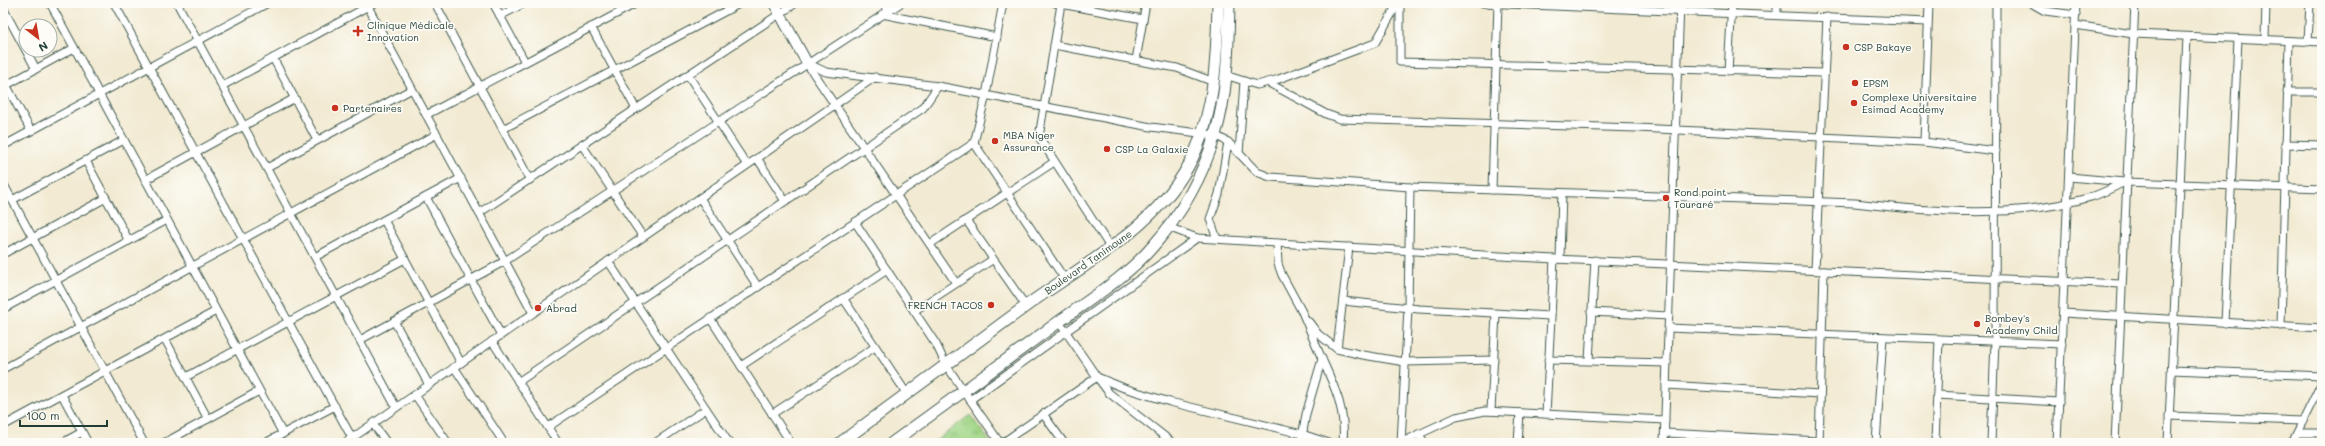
<svg xmlns="http://www.w3.org/2000/svg" width="2325" height="446" viewBox="0 0 2325 446" font-family="Mali,sans-serif">
  <style>
    .park { fill: url(#park-tufts); stroke: #608a5e }
    .lines { fill: none; stroke-linecap: round; stroke-linejoin: round }
    .street-casing { stroke: #3f574c; stroke-width: 9 }
    .secondary-casing { stroke: #3f574c; stroke-width: 12 }
    .primary-casing { stroke: #3f574c; stroke-width: 13 }
    .street { stroke: #fff; stroke-width: 7 }
    .secondary { stroke: #fff; stroke-width: 10 }
    .primary { stroke: #fff; stroke-width: 11 }
    .poi-dot { fill: #c8321e; stroke: #fdfcf7; stroke-width: 1.5 }
    .labels { text-anchor: middle; dominant-baseline: central; stroke-width: 3.5; stroke-linejoin: round; paint-order: stroke }
    .poi-label { font-size: 10px; fill: #1f3d34; stroke: #fdfcf7; text-anchor: start }
    .street-label { font-size: 10px; fill: #1f3d34; stroke: #fdfcf7 }
  </style>
  <defs>
    <pattern id="park-tufts" width="24" height="20" patternUnits="userSpaceOnUse"><rect width="24" height="20" fill="#a1d687"/><path d="M3 7l-1-3M5 7V3M7 7l1-3M15 17l-1-3M17 17v-4M19 17l1-3" fill="none" stroke="#83af6f"/></pattern>
  </defs>
  <rect width="100%" height="100%" fill="#fdfcf7"/>
  <filter id="ink" filterUnits="userSpaceOnUse"><feTurbulence type="fractalNoise" baseFrequency=".025" numOctaves="2"/><feDisplacementMap in="SourceGraphic" scale="8" xChannelSelector="R" yChannelSelector="G"/><feConvolveMatrix kernelMatrix="1 2 1 2 8 2 1 2 1" color-interpolation-filters="sRGB"/></filter>
  <filter id="wash" filterUnits="userSpaceOnUse"><feTurbulence type="fractalNoise" baseFrequency=".012" numOctaves="4" result="noise"/><feDisplacementMap in="SourceGraphic" scale="16" xChannelSelector="R" yChannelSelector="G"/><feGaussianBlur stdDeviation="0.9" result="paint"/><feColorMatrix in="noise" values="0 0 0 0 0 0 0 0 0 0 0 0 0 0 0 0 0 1.4 0 .05"/><feComposite in="paint" operator="in"/></filter>
  <g filter="url(#wash)">
    <rect width="100%" height="100%" fill="#f2ead2"/>
    <path class="park" d="M970,415L991,443H933Z"/>
  </g>
  <g filter="url(#ink)">
    <g class="lines">
      <g class="street-casing">
        <g id="street">
          <path d="M50,3L283,434"/>
          <path d="M114,3L352,438"/>
          <path d="M177,3L396,407"/>
          <path d="M366,3L533,313"/>
          <path d="M435,3L530,180"/>
          <path d="M493,3L525,62"/>
          <path d="M884,3L888,10"/>
          <path d="M1055,3L1143,19"/>
          <path d="M1400,3V62L1824,73"/>
          <path d="M1482,3L1928,22"/>
          <path d="M2031,3L2045,11L2076,15"/>
          <path d="M1061,4L1039,137L1110,247"/>
          <path d="M3,8L36,69"/>
          <path d="M882,14L997,37"/>
          <path d="M1777,15V3"/>
          <path d="M500,16L525,3"/>
          <path d="M2075,25L2133,34L2322,42"/>
          <path d="M591,27L636,109"/>
          <path d="M2265,40L2266,3"/>
          <path d="M2308,42L2310,3"/>
          <path d="M1054,45L1177,68L1214,82"/>
          <path d="M273,58L317,140"/>
          <path d="M1136,60L1146,3"/>
          <path d="M807,63L826,72L938,86L1151,127L1215,135L1228,142L1257,172L1270,177L1410,187L1855,203C1932,212 2016,219 2091,197C2103,193 2114,187 2125,182"/>
          <path d="M807,64L956,283"/>
          <path d="M1728,71L1732,3"/>
          <path d="M688,75L747,165"/>
          <path d="M1225,75L1257,85L1276,80L1375,43L1398,3"/>
          <path d="M3,79L31,131"/>
          <path d="M1267,82L1326,114L1340,119L1637,128L1924,142L1996,151"/>
          <path d="M222,86L374,3"/>
          <path d="M3,87L74,48"/>
          <path d="M2287,92H2322"/>
          <path d="M426,115L637,3"/>
          <path d="M503,129L741,3"/>
          <path d="M1924,142L1929,3"/>
          <path d="M974,143L1064,278"/>
          <path d="M2285,144L2322,145"/>
          <path d="M582,145L643,237"/>
          <path d="M3,146L268,3"/>
          <path d="M1239,154L1244,81"/>
          <path d="M757,158L785,201"/>
          <path d="M86,161L129,241"/>
          <path d="M267,168L412,89"/>
          <path d="M2069,177L2125,182L2322,189"/>
          <path d="M145,180L295,98"/>
          <path d="M3,183L144,443"/>
          <path d="M1492,190L1498,4"/>
          <path d="M426,197L501,335"/>
          <path d="M700,198L758,287"/>
          <path d="M12,200L124,140"/>
          <path d="M479,213L796,3"/>
          <path d="M384,220L461,363"/>
          <path d="M966,220L1026,306"/>
          <path d="M855,222L936,344L946,365L1000,443"/>
          <path d="M1168,227L1197,238L1277,243L1554,259L2121,284"/>
          <path d="M1217,239L1210,219L1219,194L1228,142"/>
          <path d="M1277,243L1278,264L1282,275L1302,312L1322,359L1306,414L1301,443"/>
          <path d="M930,244L1054,162"/>
          <path d="M3,254L106,198"/>
          <path d="M315,257L461,178"/>
          <path d="M1560,259L1562,193"/>
          <path d="M608,261L729,443"/>
          <path d="M1815,270L1827,17"/>
          <path d="M843,298L907,394"/>
          <path d="M1343,301L1419,309L1550,316"/>
          <path d="M3,309L167,220"/>
          <path d="M914,311L992,260"/>
          <path d="M1591,312L1669,316"/>
          <path d="M2063,313L2322,328"/>
          <path d="M710,318L791,443"/>
          <path d="M394,321L429,385"/>
          <path d="M1059,322L1097,377L1124,388L1170,402L1302,434L1329,443"/>
          <path d="M1309,322L1318,334L1337,349L1363,355L1405,362L1494,360"/>
          <path d="M2225,323L2238,39"/>
          <path d="M2281,326L2289,41"/>
          <path d="M1668,328L2062,344"/>
          <path d="M165,339L208,419"/>
          <path d="M360,340L505,261L901,3"/>
          <path d="M492,341L558,443"/>
          <path d="M1337,349L1349,247"/>
          <path d="M1322,359C1335,388 1346,410 1343,443"/>
          <path d="M1548,360L1667,363"/>
          <path d="M1589,360L1595,260"/>
          <path d="M741,366L887,270"/>
          <path d="M454,367L504,443"/>
          <path d="M3,369L437,134"/>
          <path d="M2171,370L2322,376"/>
          <path d="M186,377L405,259"/>
          <path d="M518,382L923,108L938,86"/>
          <path d="M1666,385L1820,394"/>
          <path d="M62,395L88,443"/>
          <path d="M415,395L448,443"/>
          <path d="M1937,395L2059,402"/>
          <path d="M970,400L1197,238"/>
          <path d="M1491,411L1496,314"/>
          <path d="M772,414L875,347"/>
          <path d="M1043,414L1064,443"/>
          <path d="M1546,414L1554,259"/>
          <path d="M2169,416L2303,421"/>
          <path d="M373,424L387,443"/>
          <path d="M3,426L216,311"/>
          <path d="M548,427L974,143L986,95L1003,3"/>
          <path d="M1665,433L1819,441"/>
          <path d="M2297,433H2322"/>
          <path d="M1418,434L1425,443"/>
          <path d="M62,443L82,432"/>
          <path d="M164,443L259,391"/>
          <path d="M265,443L335,406"/>
          <path d="M345,443L875,77"/>
          <path d="M655,443L706,409"/>
          <path d="M1002,443L1097,377L1109,393L1173,443"/>
          <path d="M1400,443L1456,417L1485,411L1665,420"/>
          <path d="M1401,443L1408,308L1410,187"/>
          <path d="M1518,443L1520,413"/>
          <path d="M1664,443L1680,3"/>
          <path d="M1819,443L1824,271"/>
          <path d="M1876,443L1883,337"/>
          <path d="M1935,443L1939,339"/>
          <path d="M1991,443L1995,341L1996,3"/>
          <path d="M2057,443L2076,3"/>
          <path d="M2115,443L2135,3"/>
          <path d="M2168,443L2187,37"/>
          <path d="M2292,443L2322,382"/>
        </g>
      </g>
      <g class="secondary-casing">
        <path id="secondary" d="M774,3L807,63"/>
      </g>
      <g class="primary-casing">
        <g id="primary">
          <path d="M840,443C902,397 964,351 1026,306C1085,263 1160,226 1193,157C1215,109 1217,55 1218,3"/>
          <path d="M892,443C946,404 999,365 1053,326C1087,301 1127,277 1154,245C1182,213 1203,175 1215,135C1228,94 1228,45 1229,3"/>
        </g>
      </g>
      <use href="#street" class="street"/>
      <use href="#secondary" class="secondary"/>
      <use href="#primary" class="primary"/>
    </g>
  </g>
  <g class="poi-dot">
    <path d="M356 25h4v4h4v4h-4v4h-4v-4h-4v-4h4z"/>
    <circle cx="1846" cy="47" r="4"/>
    <circle cx="1855" cy="83" r="4"/>
    <circle cx="1854" cy="103" r="4"/>
    <circle cx="335" cy="108" r="4"/>
    <circle cx="995" cy="141" r="4"/>
    <circle cx="1107" cy="149" r="4"/>
    <circle cx="1666" cy="198" r="4"/>
    <circle cx="991" cy="305" r="4"/>
    <circle cx="538" cy="308" r="4"/>
    <circle cx="1977" cy="324" r="4"/>
  </g>
  <g class="labels">
    <g class="poi-label">
      <text x="367" y="25">Clinique Médicale<tspan x="367" dy="12">Innovation</tspan></text>
      <text x="1854" y="47">CSP Bakaye</text>
      <text x="1863" y="83">EPSM</text>
      <text x="1862" y="97">Complexe Universitaire<tspan x="1862" dy="12">Esimad Academy</tspan></text>
      <text x="343" y="108">Partenaires</text>
      <text x="1003" y="135">MBA Niger<tspan x="1003" dy="12">Assurance</tspan></text>
      <text x="1115" y="149">CSP La Galaxie</text>
      <text x="1674" y="192">Rond point<tspan x="1674" dy="12">Touraré</tspan></text>
      <text x="983" y="305" text-anchor="end">FRENCH TACOS</text>
      <text x="546" y="308">Abrad</text>
      <text x="1985" y="318">Bombey's<tspan x="1985" dy="12">Academy Child</tspan></text>
    </g>
    <g class="street-label">
      <text transform="translate(1088 262) rotate(-35)">Boulevard Tanimoune</text>
    </g>
  </g>
  <rect width="2325" height="446" fill="none" stroke="#fdfcf7" stroke-width="16"/>
  <g transform="translate(38 38) rotate(149)"><circle r="19" fill="#fdfcf7" stroke="#a4b0a9"/>
  <path d="M0-3L7 15L0 10L-7 15Z" fill="#c8321e"/>
  <text y="-6" font-size="11" font-weight="bold" text-anchor="middle" fill="#1f3d34">N</text>
  </g>
  <path d="M20 420v6h87v-6" fill="none" stroke="#1f3d34" stroke-width="2"/>
  <text x="26" y="420" font-size="12" fill="#1f3d34" stroke="#fdfcf7" stroke-width="3" paint-order="stroke">100 m</text>
</svg>
